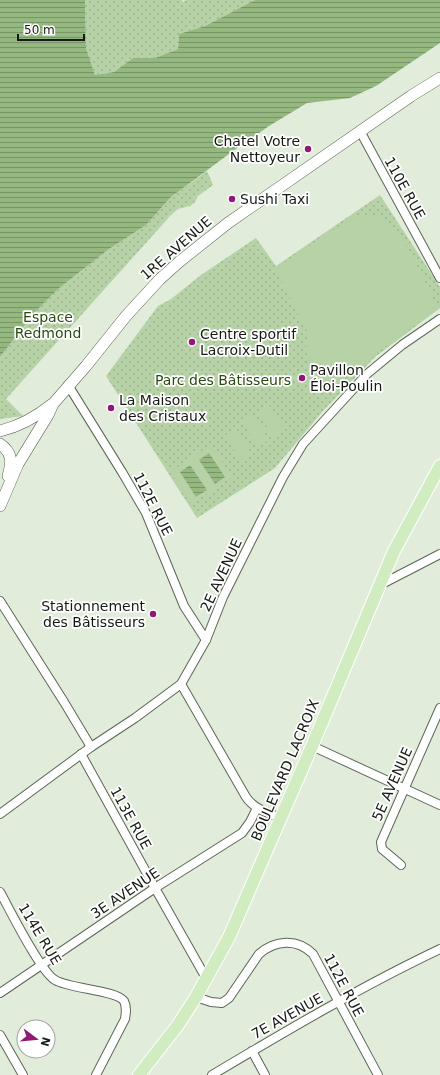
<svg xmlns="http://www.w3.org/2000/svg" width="440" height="1075" viewBox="0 0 440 1075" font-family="'DejaVu Sans',sans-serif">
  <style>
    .grass { fill: url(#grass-dots) }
    .pitch { fill: #b7d2a7 }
    .water { fill: url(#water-rules) }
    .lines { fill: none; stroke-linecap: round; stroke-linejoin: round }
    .street-casing { stroke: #5c6656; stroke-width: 10 }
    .secondary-casing { stroke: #5c6656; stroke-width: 12 }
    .primary-casing { stroke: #fff; stroke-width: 14 }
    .street { stroke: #fff; stroke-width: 8 }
    .secondary { stroke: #fff; stroke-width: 11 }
    .primary { stroke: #d0ecc0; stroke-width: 12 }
    .poi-dot { fill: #921875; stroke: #fff; stroke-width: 1.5 }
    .labels { text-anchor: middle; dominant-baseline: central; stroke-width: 3.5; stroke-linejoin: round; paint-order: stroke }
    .poi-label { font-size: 14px; fill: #151913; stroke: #fff; text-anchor: start }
    .street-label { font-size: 14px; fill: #151913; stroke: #fff }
    .park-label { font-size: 14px; fill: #2a4b10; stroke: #fff }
  </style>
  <defs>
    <pattern id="grass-dots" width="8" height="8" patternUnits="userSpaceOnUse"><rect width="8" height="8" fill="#b7d2a7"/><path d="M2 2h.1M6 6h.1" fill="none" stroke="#9cb48f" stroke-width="1.8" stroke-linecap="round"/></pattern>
    <pattern id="water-rules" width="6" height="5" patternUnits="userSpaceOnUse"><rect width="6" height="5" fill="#94b87f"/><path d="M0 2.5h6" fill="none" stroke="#789567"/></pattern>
  </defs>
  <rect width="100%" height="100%" fill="#e1edda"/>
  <g class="grass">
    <path d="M85,0H182L183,2L186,0H255L205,26L179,34L178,49L155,58H133L114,72L95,75L86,48Z"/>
    <path d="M207,171L213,185L198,196L195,202L190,206L178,209L171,215L6,399L23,416L0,419V357L34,313L58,289L109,249L146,225L171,197Z"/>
    <path d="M380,195L440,287V308L375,357L323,411L275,468L197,518L106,376L158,306L171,299L201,275L256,238L276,266Z"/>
  </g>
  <g class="pitch">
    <path d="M367,215C374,216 381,217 388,222C404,233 428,289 438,308L334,384L324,383L307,354L310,353L303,341L310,337L275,269L353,217Z"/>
    <path d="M269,405L285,430L273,437L258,412Z"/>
    <path d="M254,415L269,440L258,447L242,422Z"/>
    <path d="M236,428L251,453L240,460L225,435Z"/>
    <path d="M211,445L232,477L191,504L170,472Z"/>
  </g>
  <g class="water">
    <path d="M0,0H85L86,48L95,75L114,72L133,58H155L178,49L179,34L205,26L255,0H440V43L376,86L350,98L307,103L269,126L233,151L171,197L146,225L109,249L58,289L34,313L0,357Z"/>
    <path d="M209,453L225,477L215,484L199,460Z"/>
    <path d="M190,465L207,490L196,497L180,472Z"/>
  </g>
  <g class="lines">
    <g class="street-casing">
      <g id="street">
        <path d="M360,131L440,278"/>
        <path d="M68,385L122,472L146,513L184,606L206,640"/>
        <path d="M380,585L440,554"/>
        <path d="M0,601L64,702L91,747"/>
        <path d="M181,684L246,797C254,809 268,813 281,818"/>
        <path d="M312,746L440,805"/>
        <path d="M81,754L155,888L206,978"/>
        <path d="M0,814L91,747L135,718L181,684L206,640L223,597L283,477L303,444L367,374L402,345L440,319"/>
        <path d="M401,865L382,849L381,842L440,708"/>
        <path d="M0,892C10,910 40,971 55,980C70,989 116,990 124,1001C127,1007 126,1013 125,1019L96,1075"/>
        <path d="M0,993L155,888L242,833L250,822L257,808"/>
        <path d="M196,997L211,1002L222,1003L229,998L259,954C275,940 297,938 313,954L378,1075"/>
        <path d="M0,1035L23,1075"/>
        <path d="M252,1051L265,1075"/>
        <path d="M212,1075C286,1031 362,986 440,949"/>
      </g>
    </g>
    <g class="secondary-casing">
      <g id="secondary">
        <path d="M0,431C20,426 35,418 51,405"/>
        <path d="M0,444C13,453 12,462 8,476"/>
        <path d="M0,506L18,464L48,415L53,404L86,366L126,316L160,279L179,262L228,223L411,96L440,78"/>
      </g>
    </g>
    <g class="primary-casing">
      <path id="primary" d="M139,1075L178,1025L196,997L229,937L312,746L394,551L440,466"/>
    </g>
    <use href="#street" class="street"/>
    <use href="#secondary" class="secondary"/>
    <use href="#primary" class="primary"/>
  </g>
  <g class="poi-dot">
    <circle cx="308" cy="149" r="4"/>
    <circle cx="232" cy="199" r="4"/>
    <circle cx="192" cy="342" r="4"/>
    <circle cx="302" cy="378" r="4"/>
    <circle cx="111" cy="408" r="4"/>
    <circle cx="153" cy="614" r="4"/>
  </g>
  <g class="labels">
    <g class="poi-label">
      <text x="300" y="141" text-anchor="end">Chatel Votre<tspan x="300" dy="16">Nettoyeur</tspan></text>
      <text x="240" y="199">Sushi Taxi</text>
      <text x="200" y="334">Centre sportif<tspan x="200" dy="16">Lacroix-Dutil</tspan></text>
      <text x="310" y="370">Pavillon<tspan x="310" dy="16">Éloi-Poulin</tspan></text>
      <text x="119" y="400">La Maison<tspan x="119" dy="16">des Cristaux</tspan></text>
      <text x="145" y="606" text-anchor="end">Stationnement<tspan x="145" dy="16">des Bâtisseurs</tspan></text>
    </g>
    <g class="street-label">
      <text transform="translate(405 188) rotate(61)">110E RUE</text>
      <text transform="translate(176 248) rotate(-41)">1RE AVENUE</text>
      <text transform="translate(153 504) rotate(63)">112E RUE</text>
      <text transform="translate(221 575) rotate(-65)">2E AVENUE</text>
      <text transform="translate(285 770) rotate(-67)">BOULEVARD LACROIX</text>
      <text transform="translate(392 784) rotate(-66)">5E AVENUE</text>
      <text transform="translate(131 818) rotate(61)">113E RUE</text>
      <text transform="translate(125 893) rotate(-34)">3E AVENUE</text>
      <text transform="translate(40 934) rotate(59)">114E RUE</text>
      <text transform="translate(344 985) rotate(62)">112E RUE</text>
      <text transform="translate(287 1016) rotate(-29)">7E AVENUE</text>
    </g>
    <g class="park-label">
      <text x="48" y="317">Espace<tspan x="48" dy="16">Redmond</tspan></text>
      <text x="223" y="380">Parc des Bâtisseurs</text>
    </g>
  </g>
  <g transform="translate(36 1039) rotate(106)"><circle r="19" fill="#ffffff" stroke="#a1a3a1"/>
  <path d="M0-3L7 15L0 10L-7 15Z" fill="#921875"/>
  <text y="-6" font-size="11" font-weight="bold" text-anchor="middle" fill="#151913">N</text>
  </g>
  <path d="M18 34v6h66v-6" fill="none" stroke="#151913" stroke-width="2"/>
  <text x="24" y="34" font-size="12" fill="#151913" stroke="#ffffff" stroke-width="3" paint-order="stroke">50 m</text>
</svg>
